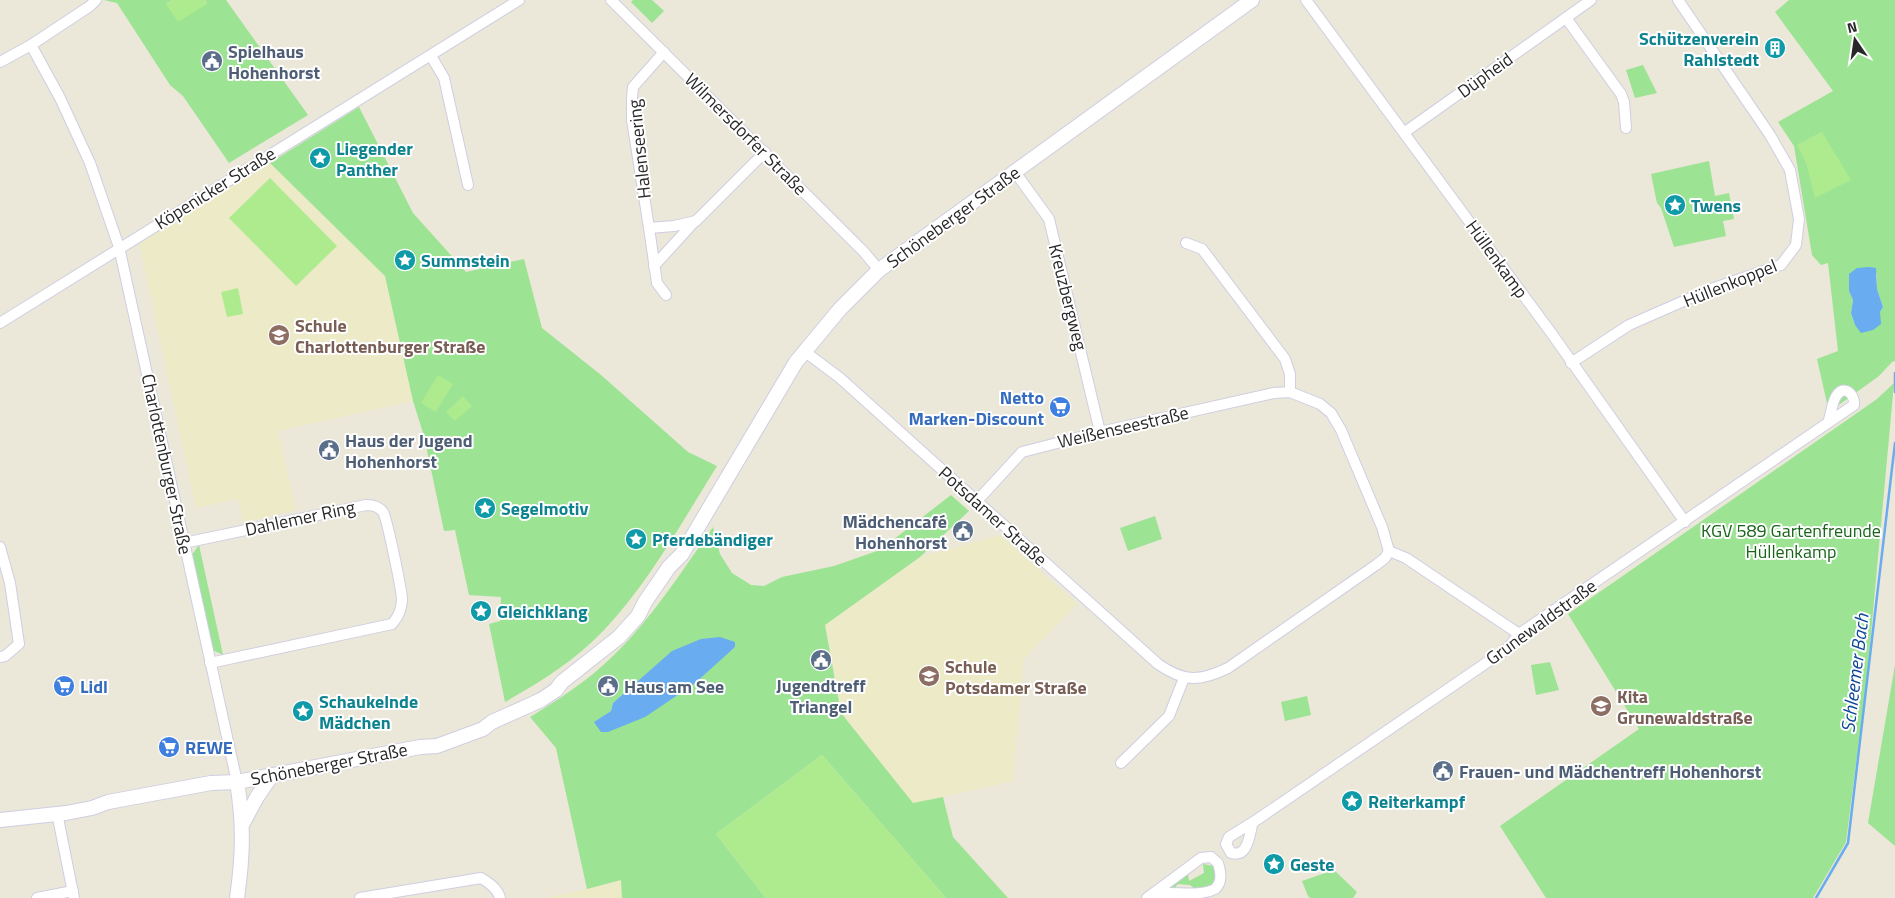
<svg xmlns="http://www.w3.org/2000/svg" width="1895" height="898" viewBox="0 0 1895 898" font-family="'Titillium Web',sans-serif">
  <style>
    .education { fill: #edeac7 }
    .green { fill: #9ce393; fill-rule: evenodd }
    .pitch { fill: #aeeb8f }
    .water { fill: #69acf0 }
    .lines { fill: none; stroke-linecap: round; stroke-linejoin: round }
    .stream { stroke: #69acf0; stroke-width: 2.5 }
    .street-casing { stroke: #cfcee2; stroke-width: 12 }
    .secondary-casing { stroke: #cfcee2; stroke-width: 16 }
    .street { stroke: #fff; stroke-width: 10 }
    .secondary { stroke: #fff; stroke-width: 14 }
    .labels { text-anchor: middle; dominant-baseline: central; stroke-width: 4; stroke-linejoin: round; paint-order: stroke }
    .culture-label { font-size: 18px; font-weight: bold; fill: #0d838f; stroke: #fff; text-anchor: start }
    .service-label { font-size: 18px; font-weight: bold; fill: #4e5e75; stroke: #fff; text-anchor: start }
    .street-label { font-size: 18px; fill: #282828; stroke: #fff }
    .education-label { font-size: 18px; font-weight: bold; fill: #785e54; stroke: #fff; text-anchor: start }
    .shop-label { font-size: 18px; font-weight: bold; fill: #366cbe; stroke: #fff; text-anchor: start }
    .park-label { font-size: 18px; fill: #18651a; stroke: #fff }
    .water-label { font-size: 19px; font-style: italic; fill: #0b4699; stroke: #fff }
  </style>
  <rect width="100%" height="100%" fill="#ebe7d9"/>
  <g class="education">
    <path d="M270,163L385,276L413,401L278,431L296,510L243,523L238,499L196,508L139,243Z"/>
    <path d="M1000,535L1077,604L1024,659L1013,781L913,804L841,713L825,625L920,557Z"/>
    <path d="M621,880L622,898H544L587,889Z"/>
  </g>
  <g class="green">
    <path d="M104,0H172L166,4L207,3L205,0H226L308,115L229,163L183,96L170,85L117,3Z"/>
    <path d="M633,0H652L664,11L652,23L631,2Z"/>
    <path d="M1789,0H1895V361L1892,362L1879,376L1829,412L1817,359L1838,351L1828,263L1821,265L1812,255L1794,146L1778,122L1833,91L1775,12ZM1822,132L1811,177L1806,162L1798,145ZM1849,274H1877V289L1883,307L1880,312L1855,325L1851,313L1853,300L1849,291Z"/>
    <path d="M1643,65L1657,93L1635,98L1626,70Z"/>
    <path d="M359,107L413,213L466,272L524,259L542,328L601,375L688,452L717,466C682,522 650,581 604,630C576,660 540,682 505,702L489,624L500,621L501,597L469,595L455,530L444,531L424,436L413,401L385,276L270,163Z"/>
    <path d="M1709,161L1715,196L1729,193L1734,219L1723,221L1726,236L1674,247L1661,208L1657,203L1651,174Z"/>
    <path d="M1894,383L1867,677L1846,842L1813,898H1546L1500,826L1639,729L1568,614L1877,399Z"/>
    <path d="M951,495L969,511L920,557L825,625L841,713L913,803L943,797L953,837L1008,898H946L822,755L716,834L766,898H622L621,880L587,889L556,748L530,717C550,705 570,692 588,678C640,637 675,581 713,527L720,554L732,573L751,585L764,586L782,577L834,566L880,550ZM735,647L721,658L595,722L611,711L613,703L638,682Z"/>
    <path d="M1155,516L1162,539L1128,551L1120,528Z"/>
    <path d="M199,545L223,655L213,650L191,556Z"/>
    <path d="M1550,662L1559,690L1536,695L1531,665Z"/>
    <path d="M1895,665V846L1868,823Z"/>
    <path d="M1307,696L1311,715L1285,721L1281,702Z"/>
    <path d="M1203,864L1213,866C1218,873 1216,881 1211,887L1189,893L1193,887L1190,885L1178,884L1172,891L1167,888L1188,874L1189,881L1204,873Z"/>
    <path d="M1334,870L1357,892L1353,898H1310L1308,896L1302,881Z"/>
  </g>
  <g class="pitch">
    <path d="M172,0H205L207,4L178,22L166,4Z"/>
    <path d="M1822,132L1851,180L1815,198L1806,162L1797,145Z"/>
    <path d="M270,178L337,246L296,286L229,218Z"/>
    <path d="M238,288L243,314L227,317L221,292Z"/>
    <path d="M438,375L453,384L436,412L421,403Z"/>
    <path d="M463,396L472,406L455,421L446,412Z"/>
    <path d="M822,755L946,898H766L716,834Z"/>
  </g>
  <g class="water">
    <path d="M1869,267L1876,268L1877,289L1883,307L1880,312L1881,324L1873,330L1861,333L1855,325L1851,313L1853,300L1849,291V274L1857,268Z"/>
    <path d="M720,637L735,642V647L694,684L645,717L608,732H601L594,722L611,711L613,703L672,651L701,639Z"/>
  </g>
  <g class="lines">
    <g class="stream">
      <path d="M1895,373V392"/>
      <path d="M1816,898L1848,843L1895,443"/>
    </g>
    <g class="street-casing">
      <g id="street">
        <path d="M611,0L864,252L879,270"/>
        <path d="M1306,0L1552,334L1685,522"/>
        <path d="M1566,18L1621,94L1624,102L1626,128"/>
        <path d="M31,45L60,98L90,163L119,247L237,782"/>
        <path d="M664,52L633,87L632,98V120L649,228L674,226L696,221L765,152"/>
        <path d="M431,56L444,78L468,185"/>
        <path d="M0,62L31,45L90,6L96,0"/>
        <path d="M1405,132L1591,0"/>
        <path d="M1015,172L1049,219L1100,432"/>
        <path d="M649,228L657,283L666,295"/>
        <path d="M1186,243L1202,249L1285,359L1290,374V392"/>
        <path d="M654,266L695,221"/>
        <path d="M0,323L519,0"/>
        <path d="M804,351L840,378L1158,664C1184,682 1199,682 1228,668L1376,565L1385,558L1389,551L1406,558L1519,634"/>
        <path d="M1571,363L1629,325L1711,289L1781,265L1796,245L1799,219L1790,170L1770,135L1678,0"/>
        <path d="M977,501L1022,452L1100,432L1274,393L1290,392L1320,404L1331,413L1341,430L1382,527L1389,551"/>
        <path d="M184,543L366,505C372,505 379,506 383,512C387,518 402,591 402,600C401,610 399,616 392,624L210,663"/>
        <path d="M0,547L10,583L19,644L5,656L0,657"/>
        <path d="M1121,763L1169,716L1184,678"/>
        <path d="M57,813L74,898"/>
        <path d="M1253,822C1249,834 1249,858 1231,853L1226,844L1229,837L1258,819L1508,648L1519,634L1854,405C1855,395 1845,384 1837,395C1832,401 1831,415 1828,423"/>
        <path d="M37,898L73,891"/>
        <path d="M360,898L481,878C488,882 498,889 500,898"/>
        <path d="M1147,898L1201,858L1211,857L1218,863C1221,872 1223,882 1215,889C1197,898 1174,890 1153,894"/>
      </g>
    </g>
    <g class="secondary-casing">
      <g id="secondary">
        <path d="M0,820L66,813L92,808L108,802L211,783L237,782L420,747L437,746L483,729L492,722L541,700L556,690L562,682L619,637L638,616L645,602L669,567L682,554L796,362L840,309L879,270L1252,0"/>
        <path d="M243,823L257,797L272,775"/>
        <path d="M237,898C243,856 244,824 237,782"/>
      </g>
    </g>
    <use href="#street" class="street"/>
    <use href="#secondary" class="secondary"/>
  </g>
  <defs>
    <g id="building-disc" transform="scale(1.125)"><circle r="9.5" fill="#0f9aa8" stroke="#fff"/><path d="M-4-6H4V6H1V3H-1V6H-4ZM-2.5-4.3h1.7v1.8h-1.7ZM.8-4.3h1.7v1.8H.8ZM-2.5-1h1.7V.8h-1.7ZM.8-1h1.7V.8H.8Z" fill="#fff"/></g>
    <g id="civic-disc" transform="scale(1.125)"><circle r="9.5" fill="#5c6f8a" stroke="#fff"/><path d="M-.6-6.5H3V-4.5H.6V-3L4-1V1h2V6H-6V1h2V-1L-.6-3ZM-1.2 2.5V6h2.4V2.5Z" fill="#fff"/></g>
    <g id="sight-disc" transform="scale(1.125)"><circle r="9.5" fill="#0f9aa8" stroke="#fff"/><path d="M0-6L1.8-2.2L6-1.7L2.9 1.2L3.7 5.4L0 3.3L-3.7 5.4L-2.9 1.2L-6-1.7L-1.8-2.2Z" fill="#fff"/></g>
    <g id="school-disc" transform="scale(1.125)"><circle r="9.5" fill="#8d6e63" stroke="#fff"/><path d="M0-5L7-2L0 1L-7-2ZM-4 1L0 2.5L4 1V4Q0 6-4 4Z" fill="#fff"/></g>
    <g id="supermarket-disc" transform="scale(1.125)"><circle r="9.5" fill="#3f7fe0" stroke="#fff"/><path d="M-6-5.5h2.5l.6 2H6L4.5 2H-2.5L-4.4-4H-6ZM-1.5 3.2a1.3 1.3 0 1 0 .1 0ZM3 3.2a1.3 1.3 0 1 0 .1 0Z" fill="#fff"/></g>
  </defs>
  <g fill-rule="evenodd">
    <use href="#building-disc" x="1775" y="48"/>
    <use href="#civic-disc" x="212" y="61"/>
    <use href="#sight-disc" x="320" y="158"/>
    <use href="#sight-disc" x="1675" y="205"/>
    <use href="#sight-disc" x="405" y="260"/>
    <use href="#school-disc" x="279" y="335"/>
    <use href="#supermarket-disc" x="1060" y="407"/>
    <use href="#civic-disc" x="329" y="450"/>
    <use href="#sight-disc" x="485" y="508"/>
    <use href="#civic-disc" x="963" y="531"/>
    <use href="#sight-disc" x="636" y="539"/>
    <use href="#sight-disc" x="481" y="611"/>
    <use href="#civic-disc" x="821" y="660"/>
    <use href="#school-disc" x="929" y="676"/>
    <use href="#supermarket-disc" x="64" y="686"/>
    <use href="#civic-disc" x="608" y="686"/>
    <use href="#school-disc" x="1601" y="706"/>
    <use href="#sight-disc" x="303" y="711"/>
    <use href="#supermarket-disc" x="169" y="747"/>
    <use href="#civic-disc" x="1443" y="771"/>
    <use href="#sight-disc" x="1352" y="801"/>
    <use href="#sight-disc" x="1274" y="864"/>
  </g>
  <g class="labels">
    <g class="culture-label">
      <text x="1759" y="38" text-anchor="end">Schützenverein<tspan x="1759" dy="21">Rahlstedt</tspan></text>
      <text x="336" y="148">Liegender<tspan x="336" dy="21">Panther</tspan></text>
      <text x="1691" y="205">Twens</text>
      <text x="421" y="260">Summstein</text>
      <text x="501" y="508">Segelmotiv</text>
      <text x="652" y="539">Pferdebändiger</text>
      <text x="497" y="611">Gleichklang</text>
      <text x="319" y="701">Schaukelnde<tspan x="319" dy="21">Mädchen</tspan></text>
      <text x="1368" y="801">Reiterkampf</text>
      <text x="1290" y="864">Geste</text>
    </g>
    <g class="service-label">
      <text x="228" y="51">Spielhaus<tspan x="228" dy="21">Hohenhorst</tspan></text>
      <text x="345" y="440">Haus der Jugend<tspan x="345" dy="21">Hohenhorst</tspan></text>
      <text x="947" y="521" text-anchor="end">Mädchencafé<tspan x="947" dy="21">Hohenhorst</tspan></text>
      <text x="821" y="685" text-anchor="middle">Jugendtreff<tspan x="821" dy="21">Triangel</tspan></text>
      <text x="624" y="686">Haus am See</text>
      <text x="1459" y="771">Frauen- und Mädchentreff Hohenhorst</text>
    </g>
    <g class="street-label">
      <text transform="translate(1485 75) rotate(-36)">Düpheid</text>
      <text transform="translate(746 134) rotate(45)">Wilmersdorfer Straße</text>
      <text transform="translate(639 149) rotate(-96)">Halenseering</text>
      <text transform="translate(215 188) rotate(-32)">Köpenicker Straße</text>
      <text transform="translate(953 217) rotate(-36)">Schöneberger Straße</text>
      <text transform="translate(1497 259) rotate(54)">Hüllenkamp</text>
      <text transform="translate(1730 283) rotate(-22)">Hüllenkoppel</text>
      <text transform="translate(1068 297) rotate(76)">Kreuzbergweg</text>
      <text transform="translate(1123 427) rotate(-13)">Weißenseestraße</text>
      <text transform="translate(167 464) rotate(78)">Charlottenburger Straße</text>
      <text transform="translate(993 516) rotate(42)">Potsdamer Straße</text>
      <text transform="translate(300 518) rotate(-12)">Dahlemer Ring</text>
      <text transform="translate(1541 622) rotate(-36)">Grunewaldstraße</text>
      <text transform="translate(329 764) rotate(-11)">Schöneberger Straße</text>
    </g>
    <g class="education-label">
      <text x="295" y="325">Schule<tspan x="295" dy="21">Charlottenburger Straße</tspan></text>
      <text x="945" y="666">Schule<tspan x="945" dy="21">Potsdamer Straße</tspan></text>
      <text x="1617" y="696">Kita<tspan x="1617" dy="21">Grunewaldstraße</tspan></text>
    </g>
    <g class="shop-label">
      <text x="1044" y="397" text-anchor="end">Netto<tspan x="1044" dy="21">Marken-Discount</tspan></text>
      <text x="80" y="686">Lidl</text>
      <text x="185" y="747">REWE</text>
    </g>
    <g class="park-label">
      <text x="1791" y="530">KGV 589 Gartenfreunde<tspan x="1791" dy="21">Hüllenkamp</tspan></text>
    </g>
    <g class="water-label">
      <text transform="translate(1854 673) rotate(-83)">Schleemer Bach</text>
    </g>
  </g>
  <g transform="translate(1855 40) rotate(347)" stroke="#ffffff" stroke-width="4" paint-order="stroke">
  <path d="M0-4L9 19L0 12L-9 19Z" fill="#282828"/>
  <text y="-8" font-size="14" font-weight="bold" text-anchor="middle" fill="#282828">N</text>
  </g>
</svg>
